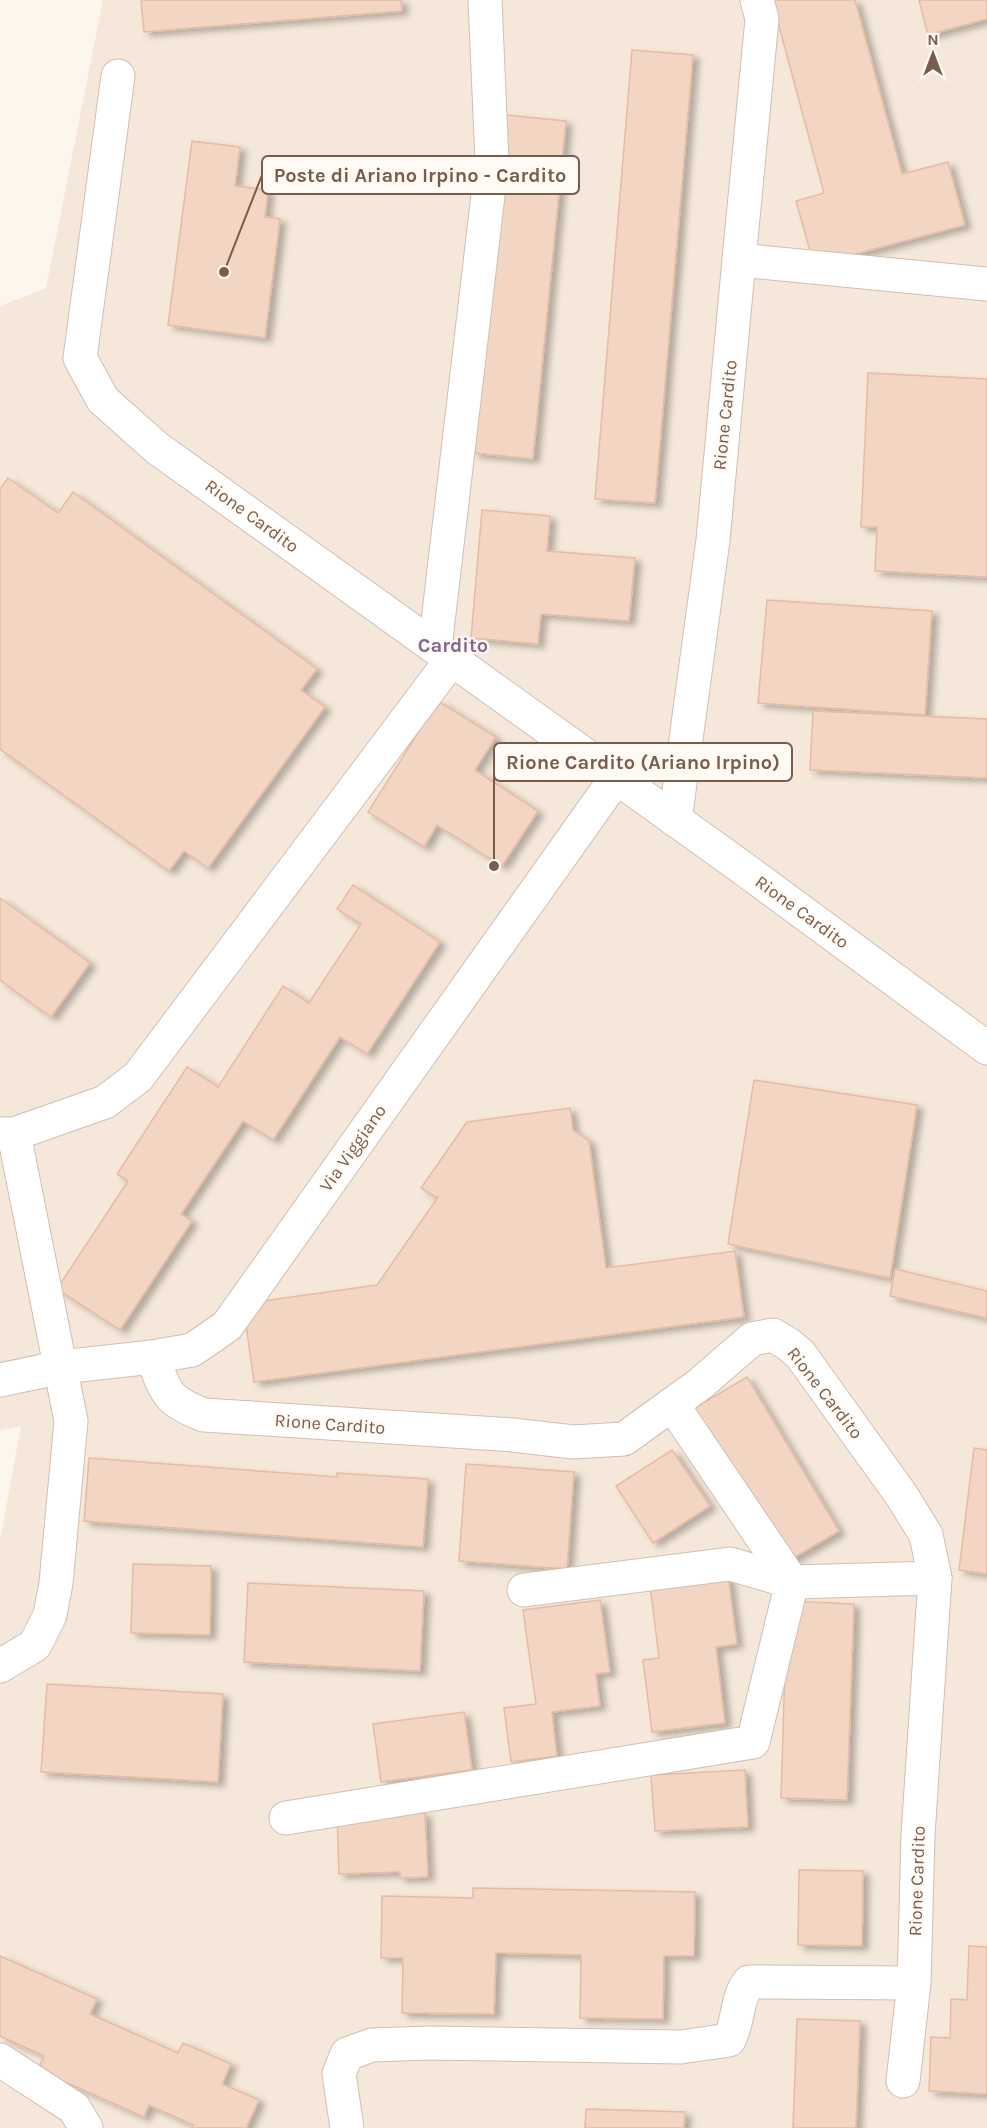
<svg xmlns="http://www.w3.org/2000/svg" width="987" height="2128" viewBox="0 0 987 2128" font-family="Karla,sans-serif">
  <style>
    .residential { fill: #f5e8da }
    .building { fill: #f3d5c3; stroke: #e6bba3; stroke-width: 1.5; filter: url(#shadow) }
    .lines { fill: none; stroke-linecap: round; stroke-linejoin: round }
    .minor-casing { stroke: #d1beb0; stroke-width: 35 }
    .minor { stroke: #fff; stroke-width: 33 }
    .labels { text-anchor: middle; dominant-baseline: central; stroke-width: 4.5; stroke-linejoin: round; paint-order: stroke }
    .street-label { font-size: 18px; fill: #7a5c4d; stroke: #fffaf3 }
    .neighbourhood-label { font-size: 20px; font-weight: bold; fill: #846695; stroke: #fffaf3 }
    .leader { fill: none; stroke: #7a5c4d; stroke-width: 2 }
    .callout-dot { fill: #7a5c4d; stroke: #fffaf3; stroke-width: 2 }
    .callout { fill: #fffaf3; stroke: #7a5c4d; stroke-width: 2 }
    .callout-label { font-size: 20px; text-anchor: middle; font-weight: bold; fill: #7a5c4d }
  </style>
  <defs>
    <filter id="shadow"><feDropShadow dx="6" dy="4" stdDeviation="3" flood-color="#0004"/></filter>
  </defs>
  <rect width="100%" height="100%" fill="#fdf6ec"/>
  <path class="residential" d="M103,0H987V2128H0V1541L21,1426L0,1430V306L46,288Z"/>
  <g class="building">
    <path d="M141,0H401L402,11L144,32Z"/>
    <path d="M772,0H855L902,174L948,162L965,225L814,265L796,201L824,193Z"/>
    <path d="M919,0H987V19L928,35Z"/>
    <path d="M632,50L693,55L655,503L595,499Z"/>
    <path d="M506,115L566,121L533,459L473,453Z"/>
    <path d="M192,141L240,147L235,186L268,190L265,217L280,219L265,338L168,325Z"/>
    <path d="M868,373L987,379V577L875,571L877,527H861Z"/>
    <path d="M8,478L58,513L73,492L317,669L301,690L325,707L208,868L184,851L169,871L0,749V489Z"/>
    <path d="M482,510L550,516L547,551L635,558L629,621L541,614L538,644L471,638Z"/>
    <path d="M767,600L932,611L925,715L758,703Z"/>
    <path d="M438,701L496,737L475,770L538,811L502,866L437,825L424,847L368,812Z"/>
    <path d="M813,711L987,719V778L810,770Z"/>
    <path d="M353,885L440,942L367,1054L340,1037L273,1140L243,1121L181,1214L192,1221L120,1330L57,1289L128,1181L117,1174L187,1067L218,1087L283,986L309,1003L361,924L337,909Z"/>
    <path d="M0,898L90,963L51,1017L0,980Z"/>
    <path d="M754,1080L917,1105L890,1278L728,1244Z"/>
    <path d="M570,1108L573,1130L589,1141L606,1268L735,1251L744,1317L254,1382L246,1325L263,1301L377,1285L438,1197H435L421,1188L467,1122Z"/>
    <path d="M895,1269L987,1291V1318L890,1296Z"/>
    <path d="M747,1377L839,1531L785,1563L693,1409Z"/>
    <path d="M974,1448L987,1450V1574L959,1570Z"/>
    <path d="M672,1450L710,1506L653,1543L616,1486Z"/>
    <path d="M89,1458L337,1477V1473L428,1479L423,1547L84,1521Z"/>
    <path d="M466,1464L574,1472L567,1569L459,1561Z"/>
    <path d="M133,1564L211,1566L210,1635L131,1633Z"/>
    <path d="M728,1576L737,1644L716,1647L725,1723L652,1732L643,1660L659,1658L650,1585Z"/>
    <path d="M248,1583L424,1591L420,1671L244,1662Z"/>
    <path d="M600,1600L610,1672L596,1674L600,1706L552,1712L557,1756L511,1762L504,1708L536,1704L523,1610Z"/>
    <path d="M787,1601L854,1604L847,1800L781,1798Z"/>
    <path d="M47,1684L223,1694L218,1782L41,1772Z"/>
    <path d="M464,1712L472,1770L381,1782L373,1724Z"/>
    <path d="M745,1770L748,1827L655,1831L651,1775Z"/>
    <path d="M425,1813L428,1877L400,1878V1872L339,1874L337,1816Z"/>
    <path d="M799,1870L863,1871L862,1946L798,1945Z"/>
    <path d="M473,1888L695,1892L694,1956H664L663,2019L580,2018L581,1955L496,1953L494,2014L402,2013L403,1958H381L382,1896L473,1898Z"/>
    <path d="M969,1946L987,1947V2094L929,2091L931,2037L950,2038L951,1999L967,2000Z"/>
    <path d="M0,1956L97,1999L90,2014L178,2053L183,2043L231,2064L222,2084L259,2100L246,2128H192L193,2125L149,2105L144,2117L38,2070L44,2056L0,2036Z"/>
    <path d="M797,2019L860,2021L856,2128H793Z"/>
    <path d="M586,2109L685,2112L684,2128H585Z"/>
  </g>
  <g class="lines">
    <g class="minor-casing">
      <g id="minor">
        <path d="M757,0L762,19L739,260L987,284"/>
        <path d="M118,76L80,358L103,400L157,448L733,861L987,1048"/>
        <path d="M435,647L492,161L485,0"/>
        <path d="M675,820L713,540L739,260"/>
        <path d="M0,1134H14L105,1102L138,1077L452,659"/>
        <path d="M152,1357C167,1393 165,1400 204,1415L513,1435L573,1442L624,1439L700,1384L752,1339L773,1335L788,1344L800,1354L902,1496L926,1535L935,1578L918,1835L914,1983L903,2081"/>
        <path d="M0,1380L62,1367L152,1357L192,1350L227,1326L616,778"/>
        <path d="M524,1590L730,1564L792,1582L935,1578"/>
        <path d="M0,1666L35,1645L50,1615L56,1583L71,1421L14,1134"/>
        <path d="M286,1818L753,1742L792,1582L672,1404"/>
        <path d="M0,2060L74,2108L86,2128"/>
        <path d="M347,2128L339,2074L347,2054L372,2045L429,2043L681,2047L729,2040C739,2022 736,1998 749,1982L914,1983"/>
      </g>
    </g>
    <use href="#minor" class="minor"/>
  </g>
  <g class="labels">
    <g class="street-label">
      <text transform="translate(725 415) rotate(-84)">Rione Cardito</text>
      <text transform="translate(252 516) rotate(36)">Rione Cardito</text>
      <text transform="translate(802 912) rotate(36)">Rione Cardito</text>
      <text transform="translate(353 1148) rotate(-55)">Via Viggiano</text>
      <text transform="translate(825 1393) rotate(52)">Rione Cardito</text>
      <text transform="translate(330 1424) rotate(4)">Rione Cardito</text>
      <text transform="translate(917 1881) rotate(-88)">Rione Cardito</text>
    </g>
    <g class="neighbourhood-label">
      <text x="453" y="645">Cardito</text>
    </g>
  </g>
  <path class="leader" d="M224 272L262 175M494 866L494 762"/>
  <g class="callout-dot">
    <circle cx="224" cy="272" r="6"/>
    <circle cx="494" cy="866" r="6"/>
  </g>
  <g class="callout">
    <rect x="262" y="156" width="317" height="38" rx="6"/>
    <rect x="494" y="743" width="298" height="38" rx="6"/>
  </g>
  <g class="callout-label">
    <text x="420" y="182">Poste di Ariano Irpino - Cardito</text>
    <text x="643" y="769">Rione Cardito (Ariano Irpino)</text>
  </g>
  <g transform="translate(933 54)" stroke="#fffaf3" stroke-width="4.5" paint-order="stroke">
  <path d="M0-4.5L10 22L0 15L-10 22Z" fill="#7a5c4d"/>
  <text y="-9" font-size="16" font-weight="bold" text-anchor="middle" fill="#7a5c4d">N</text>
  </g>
</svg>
